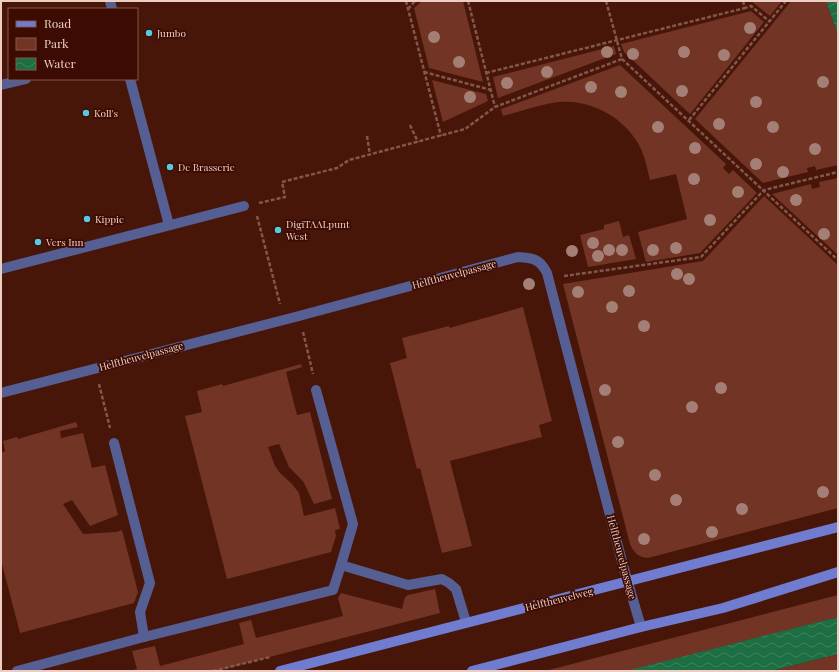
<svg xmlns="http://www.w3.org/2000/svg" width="839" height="672" viewBox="0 0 839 672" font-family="'Playfair Display',serif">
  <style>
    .green { fill: #723424 }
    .water { fill: url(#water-waves) }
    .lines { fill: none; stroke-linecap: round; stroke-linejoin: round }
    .path { stroke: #83574c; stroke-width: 2.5; stroke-dasharray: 4 2; stroke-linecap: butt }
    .pedestrian { stroke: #565f93; stroke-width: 10 }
    .minor { stroke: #565f93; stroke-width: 10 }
    .secondary { stroke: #6f7cd0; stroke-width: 10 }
    .tree { fill: #a37f75 }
    .poi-dot { fill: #58c9e3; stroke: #3c0b01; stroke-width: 1.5 }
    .labels { text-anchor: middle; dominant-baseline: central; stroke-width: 3.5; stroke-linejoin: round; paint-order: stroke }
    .poi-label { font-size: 10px; fill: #eecdc4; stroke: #3c0b01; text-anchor: start }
    .street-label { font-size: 10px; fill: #eecdc4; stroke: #3c0b01 }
  </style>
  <defs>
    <pattern id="water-waves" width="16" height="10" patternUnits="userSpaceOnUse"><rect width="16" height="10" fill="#1e6e43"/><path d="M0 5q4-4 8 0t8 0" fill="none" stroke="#3f825c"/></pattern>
  </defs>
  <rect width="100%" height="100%" fill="#471609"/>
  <g class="green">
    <path d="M422,1H463L483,82L429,68L414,8Z"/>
    <path d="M751,1H782L770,16Z"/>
    <path d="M791,1H826L838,35V165L816,170L815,166L807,168L808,172L763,183L695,119Z"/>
    <path d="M751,11L764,22L690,114L624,52L621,44Z"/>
    <path d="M614,46L616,54L498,98L493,77Z"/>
    <path d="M620,65L726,164L723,168L729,174L733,170L757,193L700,253L646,262L638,232L687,219L676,174L650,180C647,168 645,156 639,145C623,117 592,100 560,102C541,104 522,111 503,116L501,109Z"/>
    <path d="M432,80L486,94L488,101L443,122Z"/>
    <path d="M838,178V255L772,194L811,184L812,189L820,187L819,182Z"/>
    <path d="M764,196L838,265V508L648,558C638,557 634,553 630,544L563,284L703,261Z"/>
    <path d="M619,221L623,237L629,235L636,259L588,267L580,235L604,229V225Z"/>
    <path d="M523,307L552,421L539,425L542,437L450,461L472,546L442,553L420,468L417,469L390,363L407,358L402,338L449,326L450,328L460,325Z"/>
    <path d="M301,364L302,367L286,372L297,415L310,412L332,499L314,504L303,481L289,467L279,444L268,447L275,466L280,473L292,484L299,493L304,516L335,508L340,529L335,530L336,536L331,552L227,579L185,416L202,412L197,391L222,384L223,386Z"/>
    <path d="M76,422L78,427L60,431L61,438L83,433L92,468L105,465L118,515L90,526L72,500L63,504L83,534L116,532L122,530L138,592L134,603L20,633L1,560V453L5,451L3,441L17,437L18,439Z"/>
    <path d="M435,589L440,613L215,671H128L137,669L132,651L155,646L160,666L244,644L239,623L251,620L256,638L343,616L338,598L341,593L402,609L405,597L408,595Z"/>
    <path d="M838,595V617L629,671H545Z"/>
    <path d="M838,654V671H771Z"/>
  </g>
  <g class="water">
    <path d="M826,1H838V35Z"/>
    <path d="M838,617V654L771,671H626Z"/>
  </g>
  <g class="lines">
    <g class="path">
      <path d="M406,1L441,136"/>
      <path d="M468,1L495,107"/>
      <path d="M606,1L622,59L838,260"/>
      <path d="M743,1L745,8L751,6L769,21"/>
      <path d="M408,9L415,1"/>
      <path d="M424,72L491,90"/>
      <path d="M486,73L745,8"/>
      <path d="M689,120L786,1"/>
      <path d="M410,125L418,142"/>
      <path d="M367,136L370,155"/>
      <path d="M259,203L285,197L282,182L337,168L349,160L465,129L495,107L622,59"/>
      <path d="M257,216L280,304"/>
      <path d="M564,276L701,257L764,190L838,172"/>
      <path d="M303,332L313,374"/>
      <path d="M99,384L110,428"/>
      <path d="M213,671L270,657"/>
    </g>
    <g class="pedestrian">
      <path d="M110,1L112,9"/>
      <path d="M130,79L169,225"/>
      <path d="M1,85L26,79"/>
      <path d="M1,269L244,206"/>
    </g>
    <g class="minor">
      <path d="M316,390L353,524L341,565"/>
      <path d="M1,393L299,316L518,257C533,258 540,259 547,273L624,569L641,627"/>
      <path d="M114,443L150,583L140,612L144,637"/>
      <path d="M17,671L144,637L333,590L341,565L408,585L442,579L449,583L456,589L466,622"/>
    </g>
    <g class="secondary">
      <path d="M280,671L838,527"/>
      <path d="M472,671L641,627L723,608L838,572"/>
    </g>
  </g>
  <g class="tree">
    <circle cx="750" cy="28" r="6"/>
    <circle cx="434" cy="37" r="6"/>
    <circle cx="607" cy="52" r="6"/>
    <circle cx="684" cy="52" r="6"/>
    <circle cx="633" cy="54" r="6"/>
    <circle cx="724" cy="55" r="6"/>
    <circle cx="459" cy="62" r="6"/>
    <circle cx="547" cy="72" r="6"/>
    <circle cx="823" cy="82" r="6"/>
    <circle cx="507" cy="83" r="6"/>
    <circle cx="591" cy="87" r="6"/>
    <circle cx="682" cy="91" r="6"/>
    <circle cx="621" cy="92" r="6"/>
    <circle cx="470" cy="97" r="6"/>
    <circle cx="756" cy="102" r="6"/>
    <circle cx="719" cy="124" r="6"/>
    <circle cx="658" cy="127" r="6"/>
    <circle cx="773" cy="127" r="6"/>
    <circle cx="695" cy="148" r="6"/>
    <circle cx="815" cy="149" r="6"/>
    <circle cx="756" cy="164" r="6"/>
    <circle cx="783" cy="172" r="6"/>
    <circle cx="694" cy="179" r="6"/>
    <circle cx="738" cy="192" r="6"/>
    <circle cx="796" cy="200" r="6"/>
    <circle cx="710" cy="220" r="6"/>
    <circle cx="824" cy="234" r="6"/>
    <circle cx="593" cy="243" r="6"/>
    <circle cx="676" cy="248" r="6"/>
    <circle cx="609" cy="250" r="6"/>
    <circle cx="622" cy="250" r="6"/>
    <circle cx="653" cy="250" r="6"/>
    <circle cx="572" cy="251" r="6"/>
    <circle cx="598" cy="256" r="6"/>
    <circle cx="677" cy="274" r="6"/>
    <circle cx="689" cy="279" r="6"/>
    <circle cx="529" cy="284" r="6"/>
    <circle cx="629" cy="291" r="6"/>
    <circle cx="578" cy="292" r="6"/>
    <circle cx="612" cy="307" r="6"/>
    <circle cx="644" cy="326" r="6"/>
    <circle cx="721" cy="388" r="6"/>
    <circle cx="605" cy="390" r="6"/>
    <circle cx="692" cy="407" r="6"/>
    <circle cx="618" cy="442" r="6"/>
    <circle cx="655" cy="475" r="6"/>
    <circle cx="823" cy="492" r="6"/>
    <circle cx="676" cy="500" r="6"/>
    <circle cx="742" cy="509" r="6"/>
    <circle cx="712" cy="532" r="6"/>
    <circle cx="644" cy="539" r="6"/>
  </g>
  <g class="poi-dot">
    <circle cx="149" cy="33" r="4"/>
    <circle cx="86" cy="113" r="4"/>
    <circle cx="170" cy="167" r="4"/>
    <circle cx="87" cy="219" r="4"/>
    <circle cx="278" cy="230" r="4"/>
    <circle cx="38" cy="242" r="4"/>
  </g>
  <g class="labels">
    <g class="poi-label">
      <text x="157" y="33">Jumbo</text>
      <text x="94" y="113">Koll's</text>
      <text x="178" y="167">De Brasserie</text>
      <text x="95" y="219">Kippie</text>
      <text x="286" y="224">DigiTAALpunt<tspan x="286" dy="12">West</tspan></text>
      <text x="46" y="242">Vers Inn</text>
    </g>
    <g class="street-label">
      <text transform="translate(454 274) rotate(-15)">Helftheuvelpassage</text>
      <text transform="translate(141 356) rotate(-15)">Helftheuvelpassage</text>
      <text transform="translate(622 557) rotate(75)">Helftheuvelpassage</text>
      <text transform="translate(559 599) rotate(-14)">Helftheuvelweg</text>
    </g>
  </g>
  <rect width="839" height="672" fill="none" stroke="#eecdc4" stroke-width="4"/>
  <rect x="8" y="8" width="130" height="72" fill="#3c0b01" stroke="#83594f"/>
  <rect x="16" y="21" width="20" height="6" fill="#6f7cd0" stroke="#83594f"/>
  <text x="44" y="28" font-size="12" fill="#eecdc4">Road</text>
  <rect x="16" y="38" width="20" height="12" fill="#723424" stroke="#83594f"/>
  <text x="44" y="48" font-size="12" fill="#eecdc4">Park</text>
  <rect x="16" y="58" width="20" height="12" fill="url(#water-waves)" stroke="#83594f"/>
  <text x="44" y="68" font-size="12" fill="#eecdc4">Water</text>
</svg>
